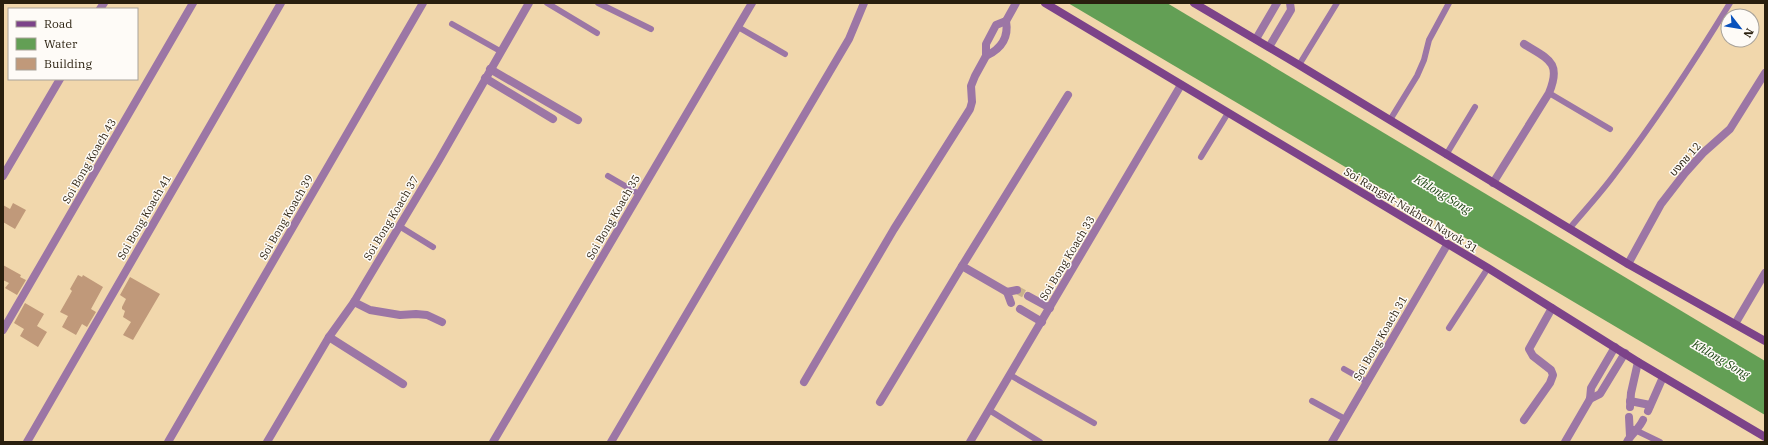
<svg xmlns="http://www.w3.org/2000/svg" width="1768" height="445" viewBox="0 0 1768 445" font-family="'IBM Plex Serif','Noto Sans Thai',serif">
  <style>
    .water { fill: #639f55 }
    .building { fill: #c0997a }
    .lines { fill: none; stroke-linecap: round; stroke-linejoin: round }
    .street-tunnel { stroke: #c9b28c; stroke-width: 8; stroke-dasharray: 8 4; stroke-linecap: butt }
    .lane { stroke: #9c76a5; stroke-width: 6 }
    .street { stroke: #9c76a5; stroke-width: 8 }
    .secondary { stroke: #7c4389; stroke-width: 8 }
    .labels { text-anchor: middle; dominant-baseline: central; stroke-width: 3; stroke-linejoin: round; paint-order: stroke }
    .street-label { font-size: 11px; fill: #291f0e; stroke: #fefbf7 }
    .water-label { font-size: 12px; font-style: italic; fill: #1f4815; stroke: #fefbf7 }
  </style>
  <rect width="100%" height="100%" fill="#f1d7ac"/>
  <path class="water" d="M1068,3H1167L1765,361V415Z"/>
  <g class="building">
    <path d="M13,203L26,210L15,229L3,222V205L10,209Z"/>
    <path d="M3,265L21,275L20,277L26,280L17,295L5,288L9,283L3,280Z"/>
    <path d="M78,275L82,277L83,275L103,287L91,309L96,312L87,327L82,324L76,335L62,327L68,316L60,312L72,291L70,289Z"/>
    <path d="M130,277L160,294L133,340L123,335L131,322L123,317L125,311L122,309V307L126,299L120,295Z"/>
    <path d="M25,303L44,314L37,326L47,332L38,347L20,336L24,329L14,323Z"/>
  </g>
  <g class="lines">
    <path class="street-tunnel" d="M1017,290L1028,296"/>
    <g class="lane">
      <path d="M547,3L597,33"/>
      <path d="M598,3L651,29"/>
      <path d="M452,24L500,51"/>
      <path d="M738,27L785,54"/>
      <path d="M1299,65L1337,3"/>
      <path d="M1549,93L1610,129"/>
      <path d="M1390,120L1417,76L1424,60L1429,40L1449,3"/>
      <path d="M1446,155L1475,107"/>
      <path d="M1201,157L1228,113"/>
      <path d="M608,176L639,194"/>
      <path d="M399,226L433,247"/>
      <path d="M1569,229C1584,211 1600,194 1614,175C1656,120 1694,62 1730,3"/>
      <path d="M1449,328L1488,268"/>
      <path d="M1344,369L1367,382"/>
      <path d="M1010,375L1094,423"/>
      <path d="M1312,401L1345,419"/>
      <path d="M989,410L1040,442"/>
      <path d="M1633,429L1660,442"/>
    </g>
    <g class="street">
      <path d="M100,9L104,3"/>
      <path d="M1256,39L1277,3"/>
      <path d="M1269,47L1291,10L1290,3"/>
      <path d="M986,56C1001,49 1009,38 1006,21"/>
      <path d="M490,69L578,120"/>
      <path d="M485,78L553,119"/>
      <path d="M3,176L60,79"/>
      <path d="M1493,183L1549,93C1562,62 1548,59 1524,44"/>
      <path d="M1628,264L1661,204L1685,173L1703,153L1730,129L1765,73"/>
      <path d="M1007,292L962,266L1068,95"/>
      <path d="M1028,296L1050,308"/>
      <path d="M354,302L370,310L400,315L416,314L427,315L442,322"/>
      <path d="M1011,303L1007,292L1017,290"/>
      <path d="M1020,309L1042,322"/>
      <path d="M1735,324L1765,273"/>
      <path d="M3,330L193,3"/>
      <path d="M329,337L403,384"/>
      <path d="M804,382L894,229L970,109L972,102L971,86L975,76L986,56V44L996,25L1006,21L1016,3"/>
      <path d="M1590,399L1600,394L1625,353"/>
      <path d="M1630,401L1650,405"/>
      <path d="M880,402L962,266"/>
      <path d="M1630,407L1631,393L1638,362"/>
      <path d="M1648,411L1663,377"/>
      <path d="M1629,417L1630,436"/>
      <path d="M1524,420L1550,383L1553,375L1551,370L1533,356L1529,349L1552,308"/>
      <path d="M27,442L281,3"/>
      <path d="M168,442L423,3"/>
      <path d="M267,442L329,337L354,302L439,160L529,3"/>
      <path d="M493,442L752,3"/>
      <path d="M611,442L849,39L864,3"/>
      <path d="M970,442L1181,85"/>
      <path d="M1332,442L1447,245"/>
      <path d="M1565,442L1590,399L1591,388L1615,347"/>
      <path d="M1627,442C1631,434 1639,429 1643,420"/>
    </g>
    <g class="secondary">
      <path d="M1045,3L1488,268L1638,362L1765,437"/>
      <path d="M1194,3L1299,65L1628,264L1765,341"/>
    </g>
  </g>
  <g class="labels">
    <g class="street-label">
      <text transform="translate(1685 159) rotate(-48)">บงกช 12</text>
      <text transform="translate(89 161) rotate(-60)">Soi Bong Koach 43</text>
      <text transform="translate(1411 210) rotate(31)">Soi Rangsit-Nakhon Nayok 31</text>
      <text transform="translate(144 217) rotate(-60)">Soi Bong Koach 41</text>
      <text transform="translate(286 217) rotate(-60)">Soi Bong Koach 39</text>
      <text transform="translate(613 217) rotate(-60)">Soi Bong Koach 35</text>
      <text transform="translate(391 218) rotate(-59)">Soi Bong Koach 37</text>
      <text transform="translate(1067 258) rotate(-59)">Soi Bong Koach 33</text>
      <text transform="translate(1380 338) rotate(-60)">Soi Bong Koach 31</text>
    </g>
    <g class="water-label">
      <text transform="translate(1443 194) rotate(31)">Khlong Song</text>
      <text transform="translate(1721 359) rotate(31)">Khlong Song</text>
    </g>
  </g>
  <rect width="1768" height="445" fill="none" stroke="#291f0e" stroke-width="8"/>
  <rect x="8" y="8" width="130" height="72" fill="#fefbf7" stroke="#a9a39a"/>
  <rect x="16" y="21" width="20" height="6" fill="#7c4389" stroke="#a9a39a"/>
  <text x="44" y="28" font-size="12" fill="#291f0e">Road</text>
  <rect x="16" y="38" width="20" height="12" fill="#639f55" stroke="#a9a39a"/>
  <text x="44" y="48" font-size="12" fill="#291f0e">Water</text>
  <rect x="16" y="58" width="20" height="12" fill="#c0997a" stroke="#a9a39a"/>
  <text x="44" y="68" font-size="12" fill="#291f0e">Building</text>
  <g transform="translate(1740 28) rotate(121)"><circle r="19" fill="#fefbf7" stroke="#a9a39a"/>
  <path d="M0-3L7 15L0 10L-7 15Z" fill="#0952bc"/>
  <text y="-6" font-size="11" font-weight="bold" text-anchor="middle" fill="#291f0e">N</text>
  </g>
</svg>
